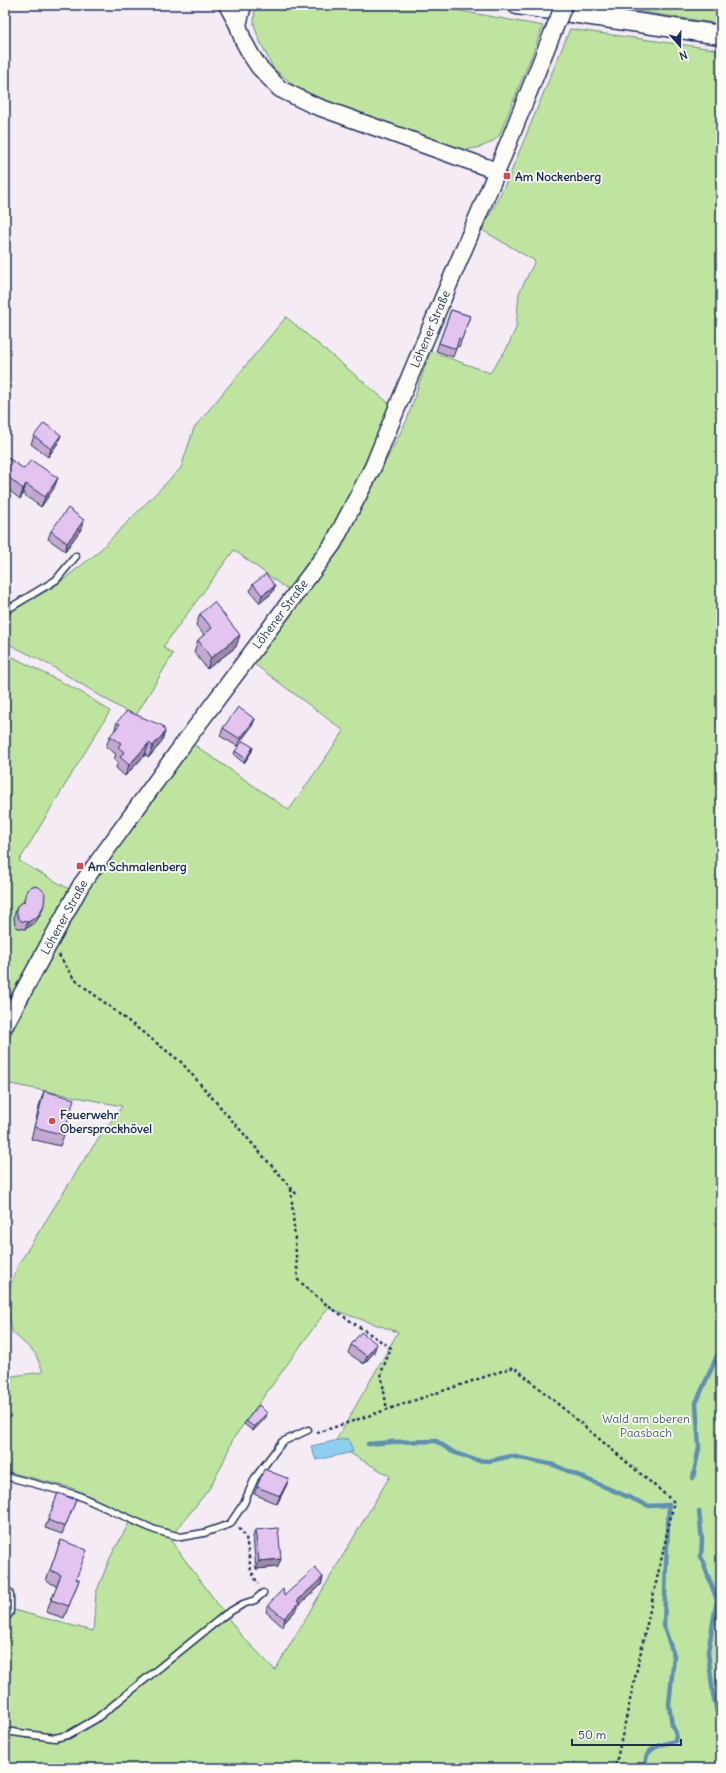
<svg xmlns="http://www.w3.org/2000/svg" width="726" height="1773" viewBox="0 0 726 1773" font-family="Delius,sans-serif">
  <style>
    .green { fill: #bee49f; stroke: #6c8a7e }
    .water { fill: #8dcfef; stroke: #5f8fb5 }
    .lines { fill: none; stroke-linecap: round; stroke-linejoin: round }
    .stream { stroke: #5f8fb5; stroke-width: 4.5 }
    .service-casing { stroke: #1b2f5e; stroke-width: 9 }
    .tertiary-casing { stroke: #1b2f5e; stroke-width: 19 }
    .secondary-casing { stroke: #1b2f5e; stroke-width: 21 }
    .path { stroke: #1b2f5e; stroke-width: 2.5; stroke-dasharray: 3 3; stroke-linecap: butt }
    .service { stroke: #fdfcf7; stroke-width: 6 }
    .tertiary { stroke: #fdfcf7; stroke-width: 16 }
    .secondary { stroke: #fdfcf7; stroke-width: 18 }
    .tertiary-bridge-casing { stroke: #1b2f5e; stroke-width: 19; stroke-linecap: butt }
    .tertiary-bridge { stroke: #fdfcf7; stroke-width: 16 }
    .wall { fill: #c3a9cf; stroke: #1b2f5e }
    .shaded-wall { fill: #9f89a9; stroke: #1b2f5e }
    .building { fill: #e3c4f1; stroke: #1b2f5e }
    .poi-dot { fill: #d1495b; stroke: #fdfcf7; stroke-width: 1.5 }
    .labels { text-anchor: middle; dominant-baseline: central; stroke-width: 3.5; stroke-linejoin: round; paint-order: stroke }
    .poi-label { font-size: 12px; font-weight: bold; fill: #1b2f5e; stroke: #fdfcf7; text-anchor: start }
    .street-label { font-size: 12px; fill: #1b2f5e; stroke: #fdfcf7 }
    .park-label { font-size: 12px; fill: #445c6e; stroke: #fdfcf7 }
  </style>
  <rect width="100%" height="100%" fill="#f5ebf5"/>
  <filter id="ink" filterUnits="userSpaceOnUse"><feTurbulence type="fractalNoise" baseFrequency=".025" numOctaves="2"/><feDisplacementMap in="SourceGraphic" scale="8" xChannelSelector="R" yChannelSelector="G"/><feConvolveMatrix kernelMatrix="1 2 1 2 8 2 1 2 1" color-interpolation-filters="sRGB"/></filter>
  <g filter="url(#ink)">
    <g class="green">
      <path d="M255,5H428L543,26L532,55L499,136C489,146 476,149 462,150L327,101L297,88L273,68L258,37L254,24Z"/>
      <path d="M598,5H706L721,7V24Z"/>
      <path d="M570,29L721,50V1768H5V1639L10,1609L93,1631L96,1593L110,1558L129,1523L172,1538L171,1541L240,1634L275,1670L390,1476L334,1444L398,1332L328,1308L233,1439L221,1467L209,1489L174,1533L158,1528L72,1488L5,1471V1377L43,1372L35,1353L12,1332L9,1314H5V1298L18,1265L87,1155L122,1106L5,1083V1045L83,895L193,744L289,810L344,731L253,663L338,549L354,522L407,420L430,351L490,373L507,348L516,328L519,293L535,261L482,230L508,179Z"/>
      <path d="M286,317L391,405L366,465L327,541L291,592L234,550L163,647L173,654L135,717L50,665L5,642V620L13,610L55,586L96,554L181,468L194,428Z"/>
      <path d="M5,653L79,691L110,711L19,861L71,890L5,1007Z"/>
    </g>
    <path class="water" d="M348,1438L353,1452L316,1460L311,1446Z"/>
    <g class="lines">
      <g class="stream">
        <path d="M368,1444L392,1442L436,1441L453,1452L475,1460L489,1461L511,1456L554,1465L649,1506L669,1505L666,1565L664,1627L674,1656L669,1705L672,1725L676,1733L675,1741C660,1745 642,1748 646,1768"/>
        <path d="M693,1478L699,1448L696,1403L721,1347"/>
        <path d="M699,1511L702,1541L701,1557L717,1600L708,1652L713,1694L721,1730"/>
      </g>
      <g class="service-casing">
        <g id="service">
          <path d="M5,613L8,609L56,580L76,556"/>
          <path d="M5,1476L77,1495L155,1530L181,1537L204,1533L230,1524L244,1503L255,1478L282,1442L308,1430"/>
          <path d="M5,1731L55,1738L68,1735L96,1719L226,1614L243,1604L255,1600L263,1593"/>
        </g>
      </g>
      <g class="tertiary-casing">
        <g id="tertiary">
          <path d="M227,5L238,25L243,40L251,55L259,67L280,89L313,105L497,171"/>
          <path d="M238,25L243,5"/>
          <path d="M5,1025L81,885L184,743L333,544L373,467L410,376L497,171L548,44"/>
          <path d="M5,1595V1611"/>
        </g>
      </g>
      <g class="secondary-casing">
        <path id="secondary" d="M517,5L721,35"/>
      </g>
      <g class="path">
        <path d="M59,955L74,979L181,1062L298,1196"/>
        <path d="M291,1189L298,1280L328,1306L391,1348L381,1373L387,1410"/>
        <path d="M317,1433L514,1367L674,1502L615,1768"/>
        <path d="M239,1528L246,1537L251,1571L258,1584"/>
      </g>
      <use href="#service" class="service"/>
      <use href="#tertiary" class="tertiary"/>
      <use href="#secondary" class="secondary"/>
      <g class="tertiary-bridge-casing">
        <path id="tertiary-bridge" d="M548,44L564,5"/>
      </g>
      <use href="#tertiary-bridge" class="tertiary-bridge"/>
    </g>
    <g class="wall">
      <path d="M451,310L470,316L459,347L457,346L453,357L436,351Z"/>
      <path d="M34,436L58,443L48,457L31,444Z"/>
      <path d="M5,456L24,469L54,488L41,507L23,494L20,499L5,487Z"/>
      <path d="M84,520L82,528L65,551L48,539L51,531Z"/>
      <path d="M253,584L275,586L272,593L260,603L250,591Z"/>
      <path d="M200,614L236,647L207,669L194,652L198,640L204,635L196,625Z"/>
      <path d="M255,719L252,726L237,746L220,736L223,728Z"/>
      <path d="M117,722L161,743L149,757L145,755L125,776L116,768L118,762L114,759L116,754L106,747L110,736L114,732Z"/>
      <path d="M235,751H252L244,763L234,755Z"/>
      <path d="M27,890L41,913L35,923L25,929L18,928L15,925L14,917L16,909L23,902Z"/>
      <path d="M44,1091L64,1135L60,1146L31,1139L40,1103Z"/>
      <path d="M351,1345L374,1352L364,1364L348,1353Z"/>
      <path d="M266,1417L253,1431L244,1424L246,1421Z"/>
      <path d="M289,1479L286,1486L277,1504L254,1494L257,1487Z"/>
      <path d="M58,1493L76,1500L62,1534L45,1528Z"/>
      <path d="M255,1530L278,1567L256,1569L253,1537Z"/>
      <path d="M61,1540L76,1579L79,1580L64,1618L46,1612L57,1586L46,1581Z"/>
      <path d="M323,1577L321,1585L298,1606L296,1610L284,1623L283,1627L266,1612L268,1605L284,1596Z"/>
    </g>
    <g class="shaded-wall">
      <path d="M61,435L58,443L48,457L51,449Z"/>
      <path d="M58,478L54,488L41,507L45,497Z"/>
      <path d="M26,484L23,494L20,499L23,489Z"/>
      <path d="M84,520L82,528L65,551L67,543Z"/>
      <path d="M275,586L272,593L260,603L262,595Z"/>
      <path d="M240,635L236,647L207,669L211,658Z"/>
      <path d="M255,719L252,726L237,746L240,739Z"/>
      <path d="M165,732L161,743L149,757L153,746Z"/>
      <path d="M149,743L145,755L125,776L129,765Z"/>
      <path d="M253,747L252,751L244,763L246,759Z"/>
      <path d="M44,905L41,913L35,923L25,929L28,922Z"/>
      <path d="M377,1344L374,1352L364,1364L367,1356Z"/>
      <path d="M267,1413L266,1417L253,1431L254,1427Z"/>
      <path d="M289,1479L286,1486L277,1504L280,1496Z"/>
      <path d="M281,1559L278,1567L256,1569L259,1561Z"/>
      <path d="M323,1577L321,1585L298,1606L296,1610L284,1623L285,1619V1617L297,1601Z"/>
    </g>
    <g class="building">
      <path d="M451,310L470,316L462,339L459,338L456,349L439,343Z"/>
      <path d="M44,423L61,435L51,449L34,436Z"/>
      <path d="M5,456L24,469L31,460L58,478L45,497L26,484L23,489L5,474Z"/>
      <path d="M68,508L84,520L67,543L51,531Z"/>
      <path d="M266,574L275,586L262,595L253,584Z"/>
      <path d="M214,602L240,635L211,658L198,640L212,628L200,614Z"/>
      <path d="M238,707L255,719L240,739L223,728Z"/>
      <path d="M127,711L163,726L165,732L153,746L149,743L129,765L120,757L124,752L118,747L121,743L110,736L120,724L117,722Z"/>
      <path d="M243,741L253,747L246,759L235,751Z"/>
      <path d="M32,886L39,887L45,893L44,905L38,916L28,922L21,921L18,917L16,909L18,905L25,901L27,890Z"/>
      <path d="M44,1091L74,1099L64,1135L35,1127Z"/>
      <path d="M361,1332L377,1344L367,1356L351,1345Z"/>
      <path d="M259,1405L267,1413L254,1427L246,1421Z"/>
      <path d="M264,1469L289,1479L280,1496L257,1487Z"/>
      <path d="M58,1493L76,1500L65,1527L48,1520Z"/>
      <path d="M278,1528L281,1559L259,1561L255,1530Z"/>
      <path d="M61,1540L87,1550L76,1579L79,1580L69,1606L51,1600L61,1575L50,1570Z"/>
      <path d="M315,1568L323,1577L297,1601L299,1603L285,1617V1619L268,1605L283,1589L284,1596Z"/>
    </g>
  </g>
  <g class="poi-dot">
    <rect x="503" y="172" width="8" height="8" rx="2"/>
    <rect x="76" y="862" width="8" height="8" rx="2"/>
    <circle cx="52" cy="1121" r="4"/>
  </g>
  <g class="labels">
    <g class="poi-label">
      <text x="515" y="176">Am Nockenberg</text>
      <text x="88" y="866">Am Schmalenberg</text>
      <text x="60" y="1114">Feuerwehr<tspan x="60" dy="14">Obersprockhövel</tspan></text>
    </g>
    <g class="street-label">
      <text transform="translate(430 329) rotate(-67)">Löhener Straße</text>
      <text transform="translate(280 614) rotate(-53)">Löhener Straße</text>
      <text transform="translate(64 917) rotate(-61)">Löhener Straße</text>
    </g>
    <g class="park-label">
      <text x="646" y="1418">Wald am oberen<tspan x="646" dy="14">Paasbach</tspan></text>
    </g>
  </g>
  <rect width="726" height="1773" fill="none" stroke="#fdfcf7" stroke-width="20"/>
  <rect x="10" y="10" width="706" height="1753" fill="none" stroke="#1b2f5e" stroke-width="1.5" filter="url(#ink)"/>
  <g transform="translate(680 46) rotate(160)" stroke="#fdfcf7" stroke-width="3" paint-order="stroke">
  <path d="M0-3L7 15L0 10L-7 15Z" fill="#1b2f5e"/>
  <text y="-6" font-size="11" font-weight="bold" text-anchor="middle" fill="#1b2f5e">N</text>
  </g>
  <path d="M572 1739v6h109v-6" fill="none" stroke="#1b2f5e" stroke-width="2"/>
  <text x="578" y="1739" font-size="12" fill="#1b2f5e" stroke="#fdfcf7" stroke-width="3" paint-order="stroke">50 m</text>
</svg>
